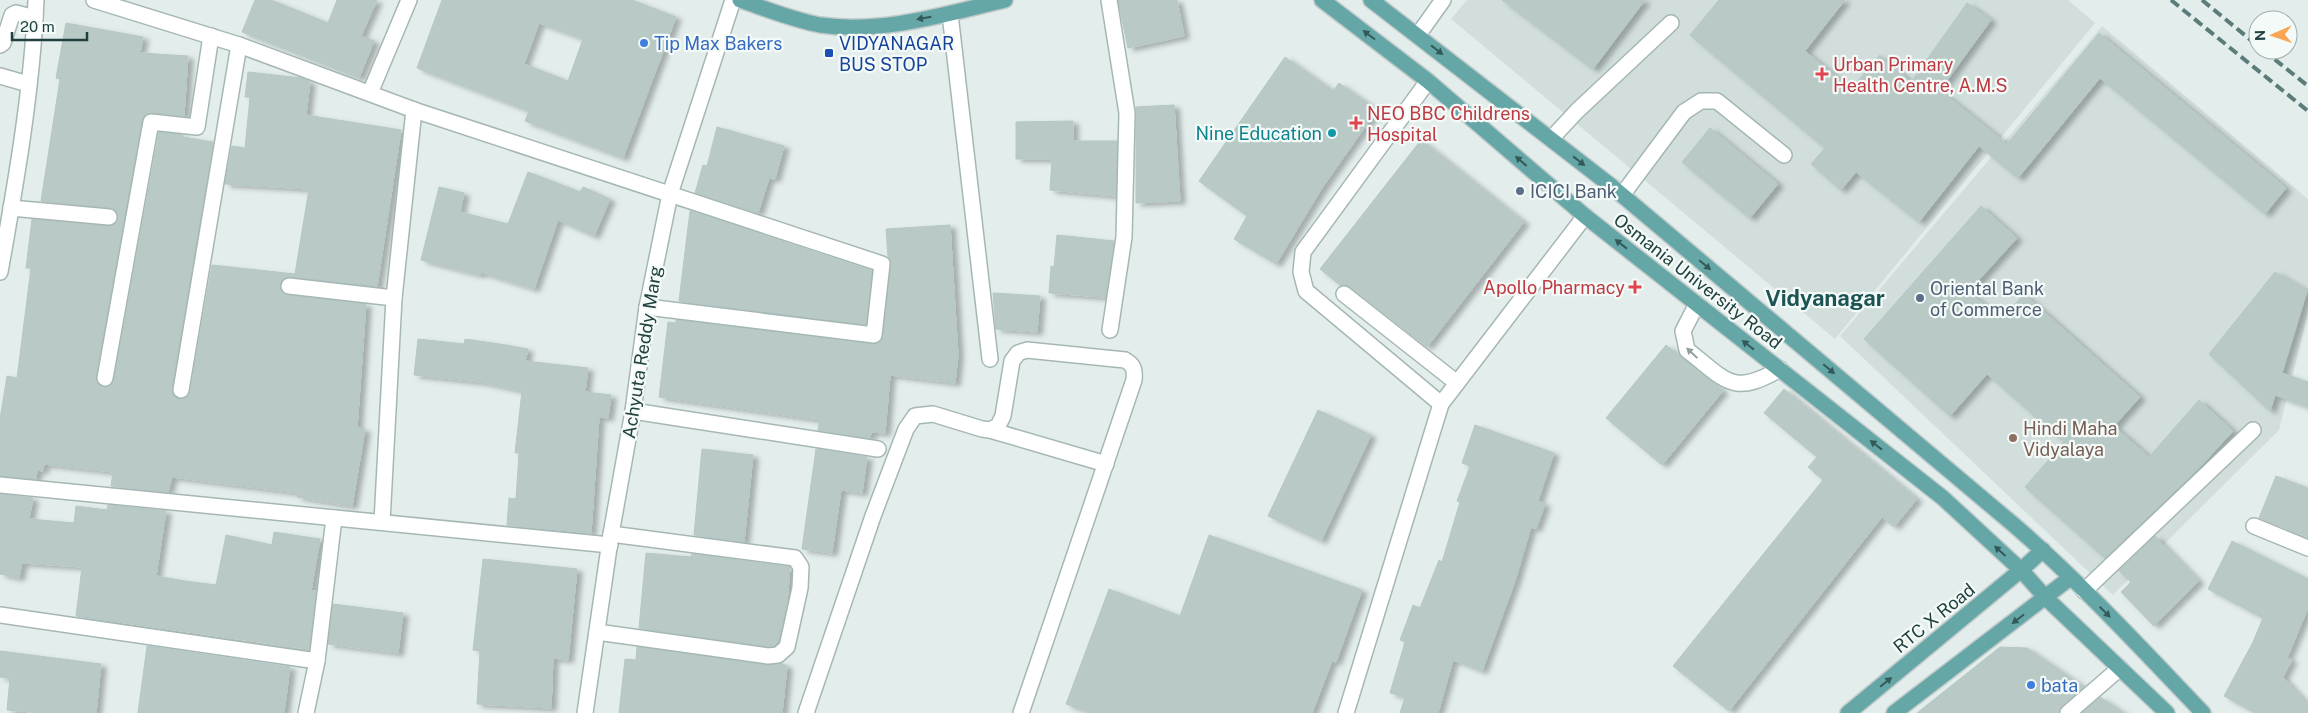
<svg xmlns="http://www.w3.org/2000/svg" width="2308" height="713" viewBox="0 0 2308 713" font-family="'Public Sans',sans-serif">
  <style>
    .built { fill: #d1dedc }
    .building { fill: #b8c9c6; stroke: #b5c8c5; fill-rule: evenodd; filter: url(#shadow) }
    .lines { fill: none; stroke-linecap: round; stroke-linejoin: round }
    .minor-casing { stroke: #a5b7b5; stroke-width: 18 }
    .major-casing { stroke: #c1caca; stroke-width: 18 }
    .minor { stroke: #fff; stroke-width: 15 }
    .major { stroke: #65a6a6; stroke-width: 15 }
    .rail { stroke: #5c7c7b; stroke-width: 4; stroke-dasharray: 10 5; stroke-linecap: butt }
    .oneway { fill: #325a5a }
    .oneway2 { fill: #90a0a0 }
    .shop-dot { fill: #3f7fe0; stroke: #f4faf8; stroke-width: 2 }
    .transit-dot { fill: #1a4fb4; stroke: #f4faf8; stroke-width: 2 }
    .health-dot { fill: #e0444e; stroke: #f4faf8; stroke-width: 2 }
    .culture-dot { fill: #0f9aa8; stroke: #f4faf8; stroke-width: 2 }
    .service-dot { fill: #5c6f8a; stroke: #f4faf8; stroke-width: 2 }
    .education-dot { fill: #8d6e63; stroke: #f4faf8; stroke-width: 2 }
    .labels { text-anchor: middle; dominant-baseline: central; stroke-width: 4.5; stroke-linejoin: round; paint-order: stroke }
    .shop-label { font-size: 18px; fill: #366cbe; stroke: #f4faf8; text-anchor: start }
    .transit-label { font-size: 18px; fill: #164399; stroke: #f4faf8; text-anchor: start }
    .health-label { font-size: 18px; fill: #be3a42; stroke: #f4faf8; text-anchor: start }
    .culture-label { font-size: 18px; fill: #0d838f; stroke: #f4faf8; text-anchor: end }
    .service-label { font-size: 18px; fill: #4e5e75; stroke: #f4faf8; text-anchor: start }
    .street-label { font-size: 18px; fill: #214140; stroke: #f4faf8 }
    .education-label { font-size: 18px; fill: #785e54; stroke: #f4faf8; text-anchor: start }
    .district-label { font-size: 22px; font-weight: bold; fill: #1c5454; stroke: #f4faf8 }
  </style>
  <defs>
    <filter id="shadow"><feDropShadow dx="5.5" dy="3" stdDeviation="2.5" flood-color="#0004"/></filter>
  </defs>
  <rect width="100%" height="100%" fill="#e3eeec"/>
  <g class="built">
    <path d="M1467,0H2068L2095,23L1835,339L1451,19Z"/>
    <path d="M2102,26L2308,199V313L2279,430L2113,595L1840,336Z"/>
  </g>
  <g class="building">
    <path d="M255,0H271L328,23L337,0H377L361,36L374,41L359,78L242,32Z"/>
    <path d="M442,0H632L676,17L623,158L525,121L529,111L417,68ZM539,23L583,39L568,81L524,64Z"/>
    <path d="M1118,0H1177L1184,36L1128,48Z"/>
    <path d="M1502,0H1645L1593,69Z"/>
    <path d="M1719,0H1845L1805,51L1851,89L1880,55L1911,82L1967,3L1991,20L1940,90L2007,144L2099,33L2286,188L2265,214L2100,78L2018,178L1979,146L1919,222L1856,172L1841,190L1811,164L1825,148L1690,35Z"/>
    <path d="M66,23L143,37L140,53L188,56L184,116L152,113L144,116L142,120L96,376V382L103,387H109L114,380L159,132L183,135V137L213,142L172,388L175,397L180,399L188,396L190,392L212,265L295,274L309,189L225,184L232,146L245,148L250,97H245L248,72L301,78L310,82L306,115L401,130L377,287L290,277L285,278L280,284L281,290L288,295L366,304L357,428L365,429L352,506L297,497L298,493L172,477L168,492L111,486L113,472L44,464L43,471L37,470L36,479L0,476V419L7,376L17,378L31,268H26L32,219L108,226L113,225L118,218L117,213L110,208L41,201L60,79L56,78Z"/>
    <path d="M1285,57L1333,91L1339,83L1377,110L1322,188L1276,264L1234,239L1247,216L1199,181Z"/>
    <path d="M1174,105L1180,201L1136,203V107Z"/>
    <path d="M1073,121V141H1117L1116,196L1050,190L1052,159H1016V122Z"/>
    <path d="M717,127L784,146L775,179L769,178L758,213L695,193L703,165L707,166Z"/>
    <path d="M1710,128L1778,184L1750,218L1682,162Z"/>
    <path d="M1421,140L1524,222L1427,347L1350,287L1340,285L1320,269Z"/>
    <path d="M528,172L580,192L583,187L610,199L594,236L558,220L534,289L480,272V275L421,260L439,187L464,193L460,212L508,224Z"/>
    <path d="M1981,206L2017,238L1969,291L2001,320L2024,294L2140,397L2114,426L2149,457L2199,400L2233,431L2200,467L2105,558L2025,487L2064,442L1987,374L1950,416L1864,339Z"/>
    <path d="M690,211L872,271L866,325L679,301Z"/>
    <path d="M950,225L958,355L955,383L890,375L885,433L871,432L870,438L818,430L820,420L659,397L668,322L676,323V320L878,343L883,336L891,265L888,257L886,229Z"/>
    <path d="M1057,235L1114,241L1105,297L1049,293L1051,266L1054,267Z"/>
    <path d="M2275,272L2307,291L2282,373L2308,382V407L2275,395L2270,411L2209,354Z"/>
    <path d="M993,293L1040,296L1037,332L996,329Z"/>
    <path d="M418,339L464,344L465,339L506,345L528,349L525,361L588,368L585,392L611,395L608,418L599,417L591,533L507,525L509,498L516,499L519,453H515L522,391L481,382L414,375Z"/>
    <path d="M1666,345L1723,391L1662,465L1606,418Z"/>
    <path d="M1784,389L1917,499L1894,527L1882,517L1729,711L1673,666L1823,480L1808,467L1817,457L1764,413Z"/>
    <path d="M1318,410L1371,435L1321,541L1268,516Z"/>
    <path d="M1475,425L1554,453L1538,501L1545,504L1536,529L1531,527L1515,581L1482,671L1453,660L1438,713H1400L1405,697L1390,693L1405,642L1400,640L1413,605L1420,608L1439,560L1442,562L1460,502L1457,501L1470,466L1462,463Z"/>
    <path d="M702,449L753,455L744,542L694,535Z"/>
    <path d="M816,449L867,457L862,493L841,490L832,553L802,549Z"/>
    <path d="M2276,476L2308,488V537L2259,518Z"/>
    <path d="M0,494L33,498L29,519L74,523L76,506L107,510L108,505L166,511L156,576L185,581L216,585L226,535L272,545L274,532L320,539L311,591H316L309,649L76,616L82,567L22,563L19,578L0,574Z"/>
    <path d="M1209,535L1362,590L1336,662L1332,661L1312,713H1091L1066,704L1109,589L1180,616Z"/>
    <path d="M2155,536L2199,581L2154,626L2121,592L2131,582L2119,571Z"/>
    <path d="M2232,541L2308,579V608L2287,658L2292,660L2283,677L2308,705V713H2255L2224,696L2253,642L2263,618L2208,589Z"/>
    <path d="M646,553L691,557L692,554L790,567L787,603L778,642L774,646L768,647L639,628Z"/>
    <path d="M483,559L577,569L568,660L553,658L551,708L477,704L480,651L473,650Z"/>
    <path d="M333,604L403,613L398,653L328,644Z"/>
    <path d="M147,646L290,667L284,713H138Z"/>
    <path d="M637,647L767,665L781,663L787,666L782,713H619L625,659L636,660Z"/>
    <path d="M2000,647L2027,648L2084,687L2062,706L2059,713H1917Z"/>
    <path d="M0,651L101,664L96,713H45L7,710L10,678L0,677Z"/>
    <path d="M2100,697L2124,713H2082Z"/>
  </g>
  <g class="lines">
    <g class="minor-casing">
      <g id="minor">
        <path d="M94,0L239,45L414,110L882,264L874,335L647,307"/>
        <path d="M1109,0L1127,113L1124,237L1110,330"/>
        <path d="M950,14L990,359"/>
        <path d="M1418,35L1443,0"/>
        <path d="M0,45L3,43L12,15L16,13L35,18"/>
        <path d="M0,76L28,84"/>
        <path d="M1428,81L1303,252L1301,272L1306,291L1441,404"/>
        <path d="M370,93L409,0"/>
        <path d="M1551,139L1577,111L1671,23"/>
        <path d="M1622,195L1684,112L1701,101H1717L1784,155"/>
        <path d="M11,208L109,217"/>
        <path d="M0,272C16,182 32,91 36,0"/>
        <path d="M289,286L394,298"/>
        <path d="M1344,294L1457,383"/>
        <path d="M1697,304L1683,331L1687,350C1726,380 1732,397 1780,369"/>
        <path d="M105,378L151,122L197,127L211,36"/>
        <path d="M181,390L239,45"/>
        <path d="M633,411L878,449"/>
        <path d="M990,430L1106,464"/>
        <path d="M0,485L610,545"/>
        <path d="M382,522L394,298L414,110"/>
        <path d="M2254,526L2308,548"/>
        <path d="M2084,591L2253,430"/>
        <path d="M0,615L317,661"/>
        <path d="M597,632L768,656L778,655L787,647L800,588L801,567L795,558L611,534"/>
        <path d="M306,713L317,661L334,518"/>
        <path d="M585,713L611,534L633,411L647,307L670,194L733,0"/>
        <path d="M806,713L873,516L906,429L915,416L933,414L982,429L990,430L998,426L1003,416L1012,361L1018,353L1027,350L1125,360C1134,365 1135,370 1134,380L1021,713"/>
        <path d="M1346,713L1441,404L1585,216"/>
        <path d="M2068,713L2120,668"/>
      </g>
    </g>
    <g class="major-casing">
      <g id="major">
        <path d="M740,0C766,9 793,20 820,25C882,34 946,14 1005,0"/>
        <path d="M1322,0L1428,81L1585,216L1943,498L2021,570L2046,598L2167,713"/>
        <path d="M1371,0L1610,185L2014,525C2081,583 2142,649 2203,713"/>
        <path d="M1848,713L2021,570L2043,550"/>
        <path d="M1894,713L2070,578"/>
      </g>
    </g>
    <use href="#minor" class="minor"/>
    <use href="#major" class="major"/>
    <g class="rail">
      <path d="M2171,0L2308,111"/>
      <path d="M2202,0L2258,46"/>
      <path d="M2263,50L2308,86"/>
    </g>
  </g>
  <defs><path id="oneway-solid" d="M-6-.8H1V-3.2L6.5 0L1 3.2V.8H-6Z" transform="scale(1.25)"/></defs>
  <g class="oneway">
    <use href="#oneway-solid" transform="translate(924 18) rotate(170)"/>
    <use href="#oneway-solid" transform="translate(1369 35) rotate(-143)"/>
    <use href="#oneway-solid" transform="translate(1437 50) rotate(38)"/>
    <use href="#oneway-solid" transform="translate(1521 161) rotate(-139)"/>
    <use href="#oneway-solid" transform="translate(1579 161) rotate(38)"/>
    <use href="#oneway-solid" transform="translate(1621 244) rotate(-142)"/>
    <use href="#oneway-solid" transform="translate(1705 265) rotate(40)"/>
    <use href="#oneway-solid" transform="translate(1748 345) rotate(-142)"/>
    <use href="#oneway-solid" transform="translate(1829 369) rotate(40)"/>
    <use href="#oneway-solid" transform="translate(1876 445) rotate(-142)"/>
    <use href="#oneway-solid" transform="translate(2000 551) rotate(-138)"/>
    <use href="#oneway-solid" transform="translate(2105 612) rotate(45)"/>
    <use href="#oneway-solid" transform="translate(2018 619) rotate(143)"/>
    <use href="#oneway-solid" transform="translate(1886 682) rotate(-39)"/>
  </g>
  <use class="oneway2" href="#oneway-solid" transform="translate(1692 353) rotate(-137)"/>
  <g class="shop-dot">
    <circle cx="644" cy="43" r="5"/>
    <circle cx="2031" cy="685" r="5"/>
  </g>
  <rect class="transit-dot" x="824" y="48" width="10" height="10" rx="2.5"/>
  <g class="health-dot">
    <path d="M1819.5 66.5h5v5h5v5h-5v5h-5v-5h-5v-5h5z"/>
    <path d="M1353.5 115.5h5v5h5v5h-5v5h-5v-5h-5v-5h5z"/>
    <path d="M1632.5 279.5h5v5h5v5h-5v5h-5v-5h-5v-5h5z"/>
  </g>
  <circle class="culture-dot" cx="1332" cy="133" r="5"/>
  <g class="service-dot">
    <circle cx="1520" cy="191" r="5"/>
    <circle cx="1920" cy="298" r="5"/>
  </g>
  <circle class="education-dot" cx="2013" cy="438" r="5"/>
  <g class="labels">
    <g class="shop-label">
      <text x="654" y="43">Tip Max Bakers</text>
      <text x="2041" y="685">bata</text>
    </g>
    <g class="transit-label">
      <text x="839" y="43">VIDYANAGAR<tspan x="839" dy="21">BUS STOP</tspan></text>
    </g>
    <g class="health-label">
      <text x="1833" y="64">Urban Primary<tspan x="1833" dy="21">Health Centre, A.M.S</tspan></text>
      <text x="1367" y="113">NEO BBC Childrens<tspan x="1367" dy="21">Hospital</tspan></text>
      <text x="1625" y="287" text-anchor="end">Apollo Pharmacy</text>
    </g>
    <g class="culture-label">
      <text x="1322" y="133">Nine Education</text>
    </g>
    <g class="service-label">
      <text x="1530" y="191">ICICI Bank</text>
      <text x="1930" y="288">Oriental Bank<tspan x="1930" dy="21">of Commerce</tspan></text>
    </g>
    <g class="street-label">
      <text transform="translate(1698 281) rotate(38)">Osmania University Road</text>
      <text transform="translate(642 352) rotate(-81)">Achyuta Reddy Marg</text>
      <text transform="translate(1934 618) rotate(-39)">RTC X Road</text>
    </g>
    <g class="education-label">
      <text x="2023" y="428">Hindi Maha<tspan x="2023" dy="21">Vidyalaya</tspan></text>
    </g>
    <g class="district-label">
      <text x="1825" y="298">Vidyanagar</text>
    </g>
  </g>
  <g transform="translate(2273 35) rotate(268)"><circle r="24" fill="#f4faf8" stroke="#a0b0ae"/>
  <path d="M0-4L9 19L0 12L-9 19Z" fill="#faa755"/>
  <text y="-8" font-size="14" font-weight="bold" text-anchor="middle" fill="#214140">N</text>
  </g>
  <path d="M12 32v8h75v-8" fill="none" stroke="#214140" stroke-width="2.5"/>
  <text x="20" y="32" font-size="15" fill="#214140" stroke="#f4faf8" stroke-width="4" paint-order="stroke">20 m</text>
</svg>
